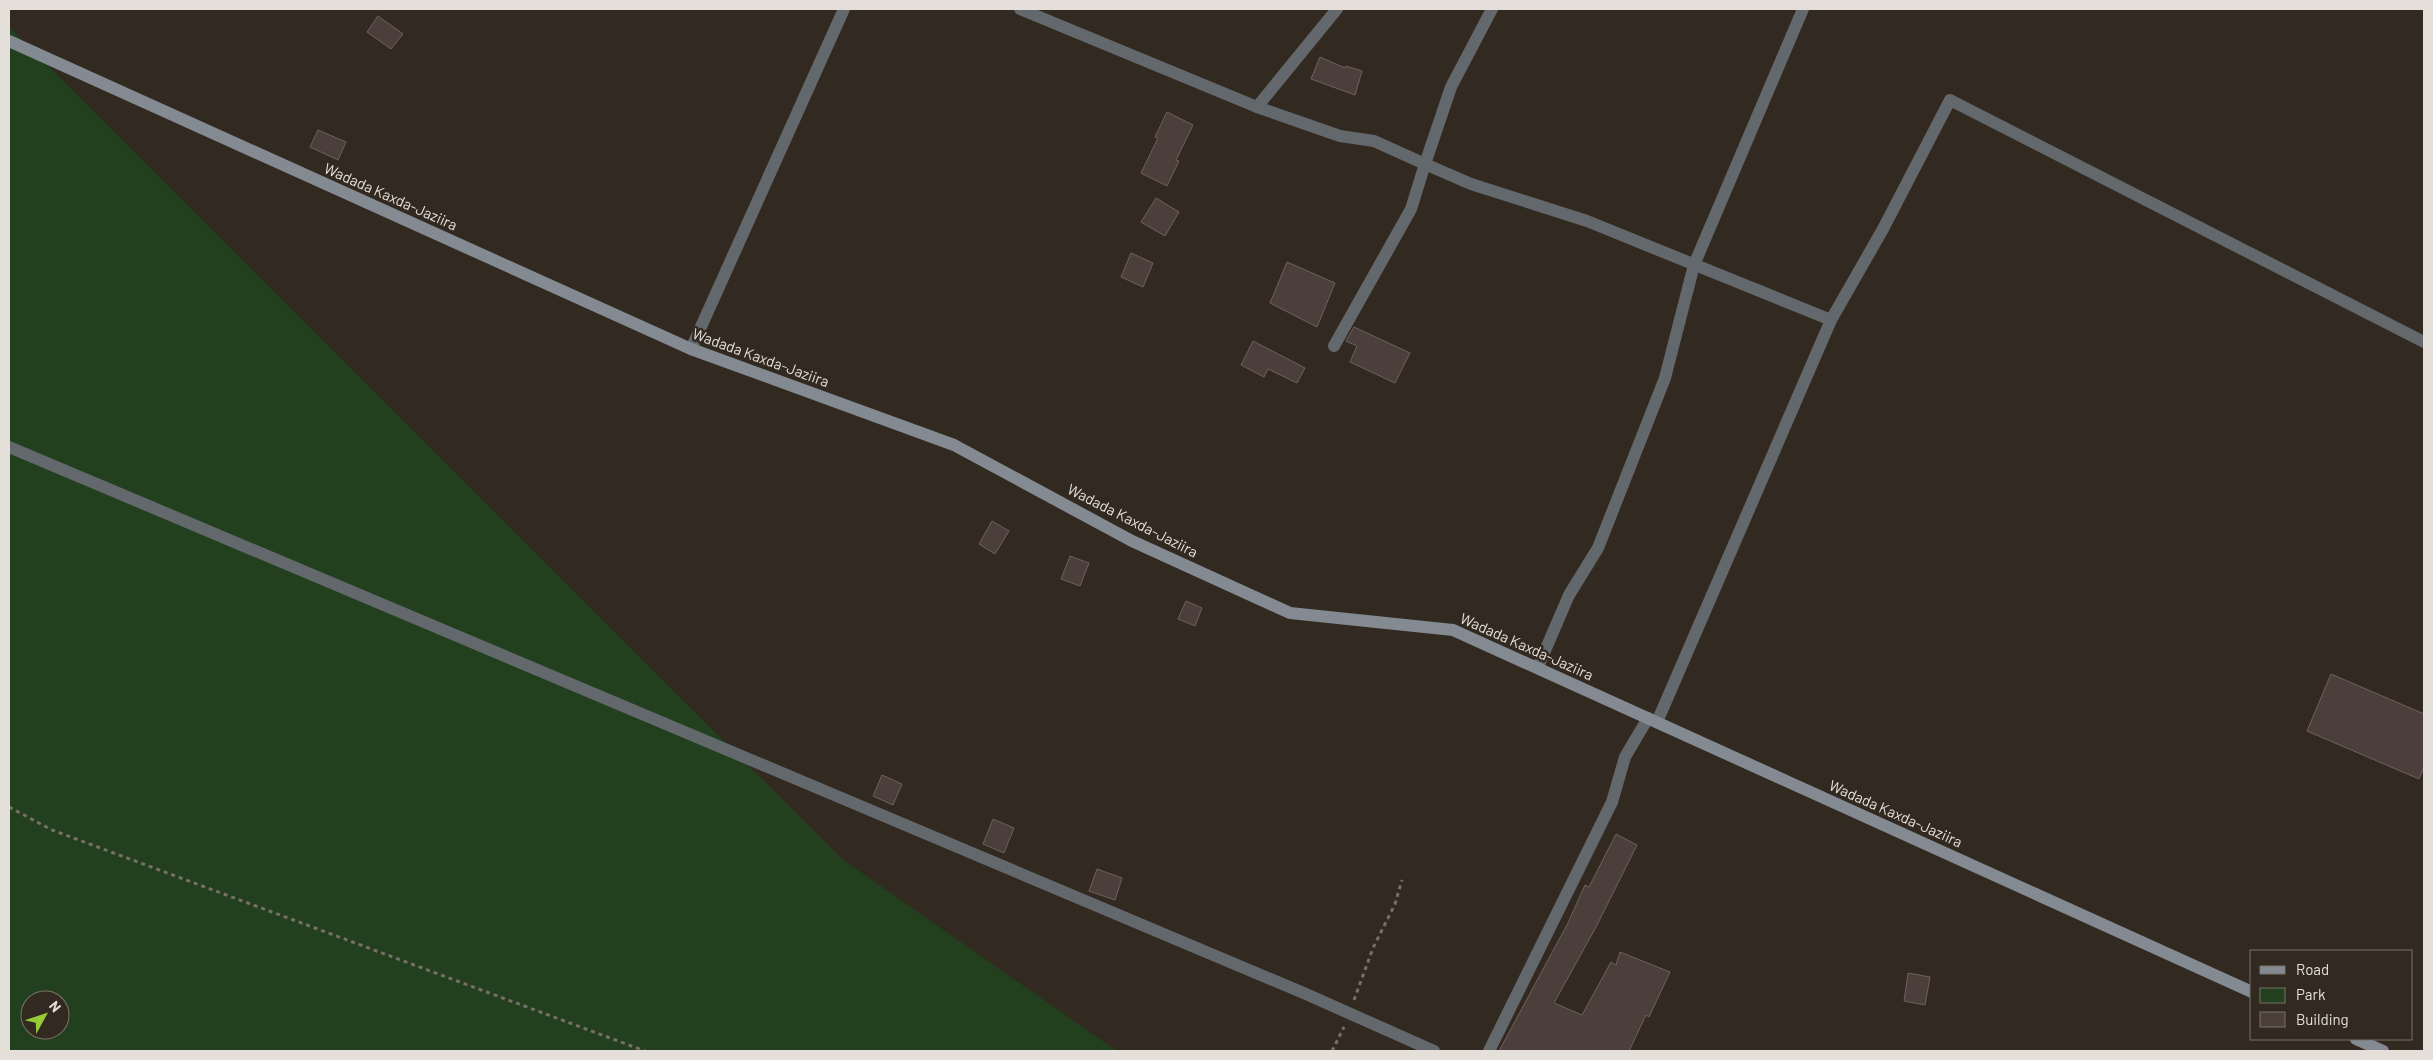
<svg xmlns="http://www.w3.org/2000/svg" width="2433" height="1060" viewBox="0 0 2433 1060" font-family="Barlow,sans-serif">
  <style>
    .green { fill: #223f1e; fill-rule: evenodd }
    .building { fill: #4c3f3b; stroke: #6f615c }
    .lines { fill: none; stroke-linecap: round; stroke-linejoin: round }
    .path { stroke: #777068; stroke-width: 3; stroke-dasharray: 4 4; stroke-linecap: butt }
    .street { stroke: #63686c; stroke-width: 12 }
    .secondary { stroke: #838a91; stroke-width: 12 }
    .labels { text-anchor: middle; dominant-baseline: central; stroke-width: 5; stroke-linejoin: round; paint-order: stroke }
    .street-label { font-size: 15px; fill: #e4dfd9; stroke: #322a21 }
  </style>
  <rect width="100%" height="100%" fill="#322a21"/>
  <path class="green" d="M9,27L842,859L1117,1051H9ZM30,1000H60V1030H30Z"/>
  <g class="building">
    <path d="M378,16L403,34L391,49L367,32Z"/>
    <path d="M1320,57L1345,68L1346,66L1362,71L1355,95L1311,79Z"/>
    <path d="M1167,112L1193,125L1176,160L1179,161L1167,186L1141,173L1158,138L1155,137Z"/>
    <path d="M318,130L346,142L338,160L310,147Z"/>
    <path d="M1156,198L1179,212L1165,236L1141,222Z"/>
    <path d="M1131,253L1153,263L1143,287L1121,277Z"/>
    <path d="M1287,262L1335,283L1317,327L1270,303Z"/>
    <path d="M1354,327L1410,353L1395,383L1350,362L1357,346L1346,341Z"/>
    <path d="M1253,341L1305,368L1297,383L1268,369L1264,377L1241,365Z"/>
    <path d="M992,521L1009,531L995,554L979,544Z"/>
    <path d="M1070,556L1089,563L1080,586L1061,579Z"/>
    <path d="M1186,601L1202,608L1195,626L1178,619Z"/>
    <path d="M2331,674L2424,714V767L2419,779L2307,731Z"/>
    <path d="M882,775L902,784L893,805L873,796Z"/>
    <path d="M993,819L1014,828L1004,853L983,844Z"/>
    <path d="M1616,834L1637,845L1596,927L1554,1003L1582,1015L1611,962L1616,965L1620,952L1670,972L1649,1017L1646,1015L1629,1051H1499L1568,923L1585,885L1589,887Z"/>
    <path d="M1097,869L1122,878L1115,900L1089,891Z"/>
    <path d="M1908,973L1930,977L1925,1005L1904,1001Z"/>
  </g>
  <g class="lines">
    <g class="path">
      <path d="M9,807L52,830L645,1051"/>
      <path d="M1354,1000L1373,948L1395,904L1402,880"/>
      <path d="M1332,1051L1344,1027"/>
    </g>
    <g class="street">
      <path d="M1020,9L1257,107L1340,136L1374,141L1425,164L1411,209L1334,346"/>
      <path d="M1492,9L1451,87L1425,164L1471,184L1587,221L1831,320L1883,229L1950,100L2424,342"/>
      <path d="M1257,107L1337,9"/>
      <path d="M691,349L844,9"/>
      <path d="M9,447L1306,994L1434,1051"/>
      <path d="M1538,667L1569,595L1598,548L1665,378L1694,265L1803,9"/>
      <path d="M1657,722L1831,320"/>
      <path d="M1489,1051L1612,802L1625,757L1648,718"/>
    </g>
    <g class="secondary">
      <path d="M9,41L691,349L954,445L1132,541L1290,613L1453,630L2252,992"/>
      <path d="M2356,1039L2383,1051"/>
    </g>
  </g>
  <g class="labels">
    <g class="street-label">
      <text transform="translate(391 196) rotate(24)">Wadada Kaxda-Jaziira</text>
      <text transform="translate(761 357) rotate(20)">Wadada Kaxda-Jaziira</text>
      <text transform="translate(1133 520) rotate(27)">Wadada Kaxda-Jaziira</text>
      <text transform="translate(1527 646) rotate(24)">Wadada Kaxda-Jaziira</text>
      <text transform="translate(1896 813) rotate(24)">Wadada Kaxda-Jaziira</text>
    </g>
  </g>
  <rect width="2433" height="1060" fill="none" stroke="#e4dfd9" stroke-width="20"/>
  <rect x="2250" y="950" width="162" height="90" fill="#322a21" stroke="#79726b"/>
  <rect x="2260" y="966" width="25" height="8" fill="#838a91" stroke="#79726b"/>
  <text x="2296" y="975" font-size="15" fill="#e4dfd9">Road</text>
  <rect x="2260" y="988" width="25" height="15" fill="#223f1e" stroke="#79726b"/>
  <text x="2296" y="1000" font-size="15" fill="#e4dfd9">Park</text>
  <rect x="2260" y="1012" width="25" height="15" fill="#4c3f3b" stroke="#79726b"/>
  <text x="2296" y="1025" font-size="15" fill="#e4dfd9">Building</text>
  <g transform="translate(45 1015) rotate(50)"><circle r="24" fill="#322a21" stroke="#79726b"/>
  <path d="M0-4L9 19L0 12L-9 19Z" fill="#98cb37"/>
  <text y="-8" font-size="14" font-weight="bold" text-anchor="middle" fill="#e4dfd9">N</text>
  </g>
</svg>
